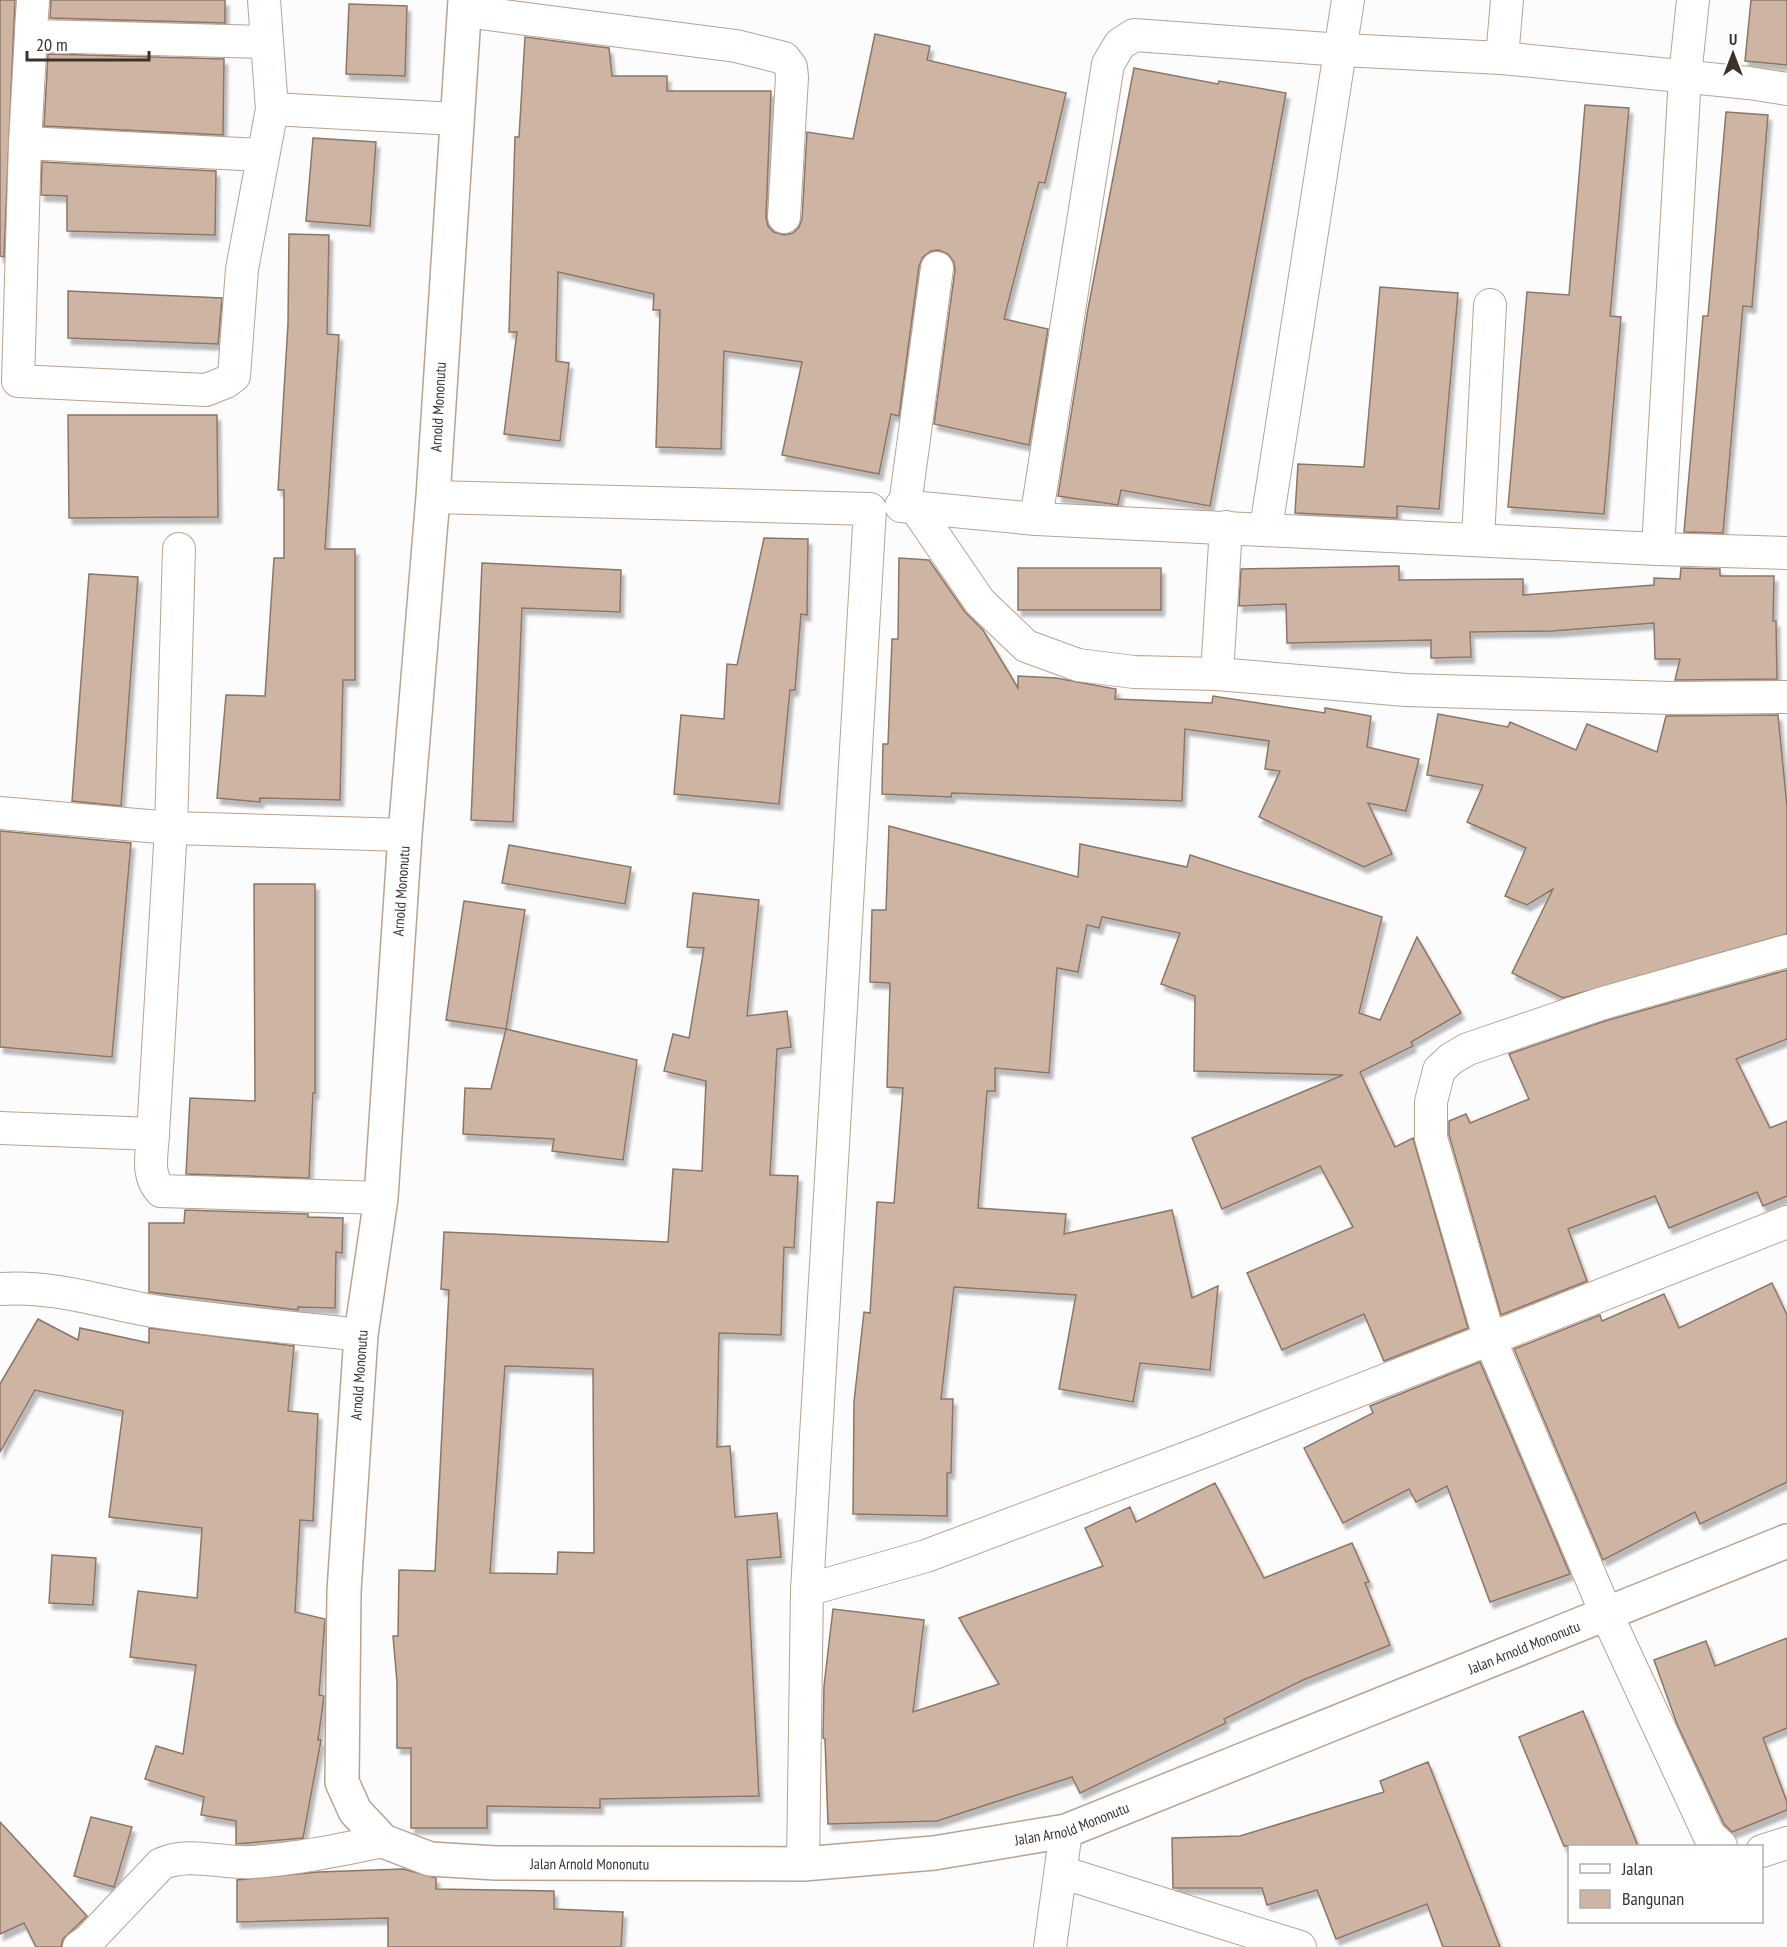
<svg xmlns="http://www.w3.org/2000/svg" width="1787" height="1947" viewBox="0 0 1787 1947" font-family="'PT Sans Narrow',sans-serif">
  <style>
    .building { fill: #ceb5a3; stroke: #8d7665; stroke-width: 1.5; fill-rule: evenodd; filter: url(#shadow) }
    .lines { fill: none; stroke-linecap: round; stroke-linejoin: round }
    .street-casing { stroke: #baa28f; stroke-width: 34 }
    .secondary-casing { stroke: #baa28f; stroke-width: 36 }
    .street { stroke: #fff; stroke-width: 32 }
    .secondary { stroke: #fff; stroke-width: 33 }
    .labels { text-anchor: middle; dominant-baseline: central; stroke-width: 5; stroke-linejoin: round; paint-order: stroke }
    .street-label { font-size: 15px; fill: #3c322a; stroke: #fff }
  </style>
  <defs>
    <filter id="shadow"><feDropShadow dx="3.5" dy="6" stdDeviation="1.5" flood-color="#0004"/></filter>
  </defs>
  <rect width="100%" height="100%" fill="#fcfcfc"/>
  <g class="building">
    <path d="M0,0H15L4,257L0,256Z"/>
    <path d="M51,0H225V23L50,18Z"/>
    <path d="M1751,0H1787V65L1745,61Z"/>
    <path d="M349,4L407,6L405,76L346,74Z"/>
    <path d="M875,34L930,46L927,60L1066,93L1045,183L1039,182L1004,319L1048,329L1029,445L934,424L955,270L954,262L948,254L939,250L931,251L923,257L919,266L899,416L891,414L879,474L782,455L802,362L724,351L721,449L656,447L660,310H653L654,294L558,272L556,361L569,363L560,441L504,434L517,332H509L515,137H519L525,37L609,48L612,76H667V91H771L766,217L768,226L774,232L784,235L793,233L799,227L802,219L807,132L853,139Z"/>
    <path d="M48,54L224,59L223,135L44,126Z"/>
    <path d="M1134,68L1218,84L1219,81L1286,93L1210,506L1121,490L1118,505L1058,496L1088,309Z"/>
    <path d="M1585,105L1629,108L1610,316L1621,317L1604,514L1508,507L1527,292L1569,295Z"/>
    <path d="M1726,112L1768,115L1752,307L1743,306L1723,533L1684,532L1703,316H1708Z"/>
    <path d="M313,138L376,142L370,226L306,221Z"/>
    <path d="M42,162L216,171L215,235L67,231V196L41,195Z"/>
    <path d="M289,234L329,235L327,334L339,335L325,549H355V680H343L340,800L260,798V802L217,798L226,695L265,696L274,558H284V490H278L288,324Z"/>
    <path d="M1380,287L1458,293L1439,509L1397,506V518L1295,513L1298,464L1364,467Z"/>
    <path d="M68,291L222,298L218,344L68,338Z"/>
    <path d="M68,415H217L218,517L69,518Z"/>
    <path d="M764,538L808,539L807,615L801,614L795,690H790L779,804L674,794L681,715L724,719L727,664L737,665Z"/>
    <path d="M899,558L929,560L965,612L983,630L1018,688V676L1056,678L1116,689L1115,699L1212,703L1213,696L1325,713V708L1371,716L1367,747L1419,759L1406,811L1368,803L1392,854L1364,867L1259,817L1280,771L1265,769L1269,741L1185,729L1182,801L952,793L951,797L882,794L883,744H888L892,639H898Z"/>
    <path d="M482,563L621,570L620,612L522,608L513,822L471,820Z"/>
    <path d="M1399,566V580L1523,579V595L1654,585V578L1680,579L1681,568L1720,569V576H1774L1773,621H1776L1777,679L1675,680L1680,659H1655L1654,623L1553,631L1470,632L1471,657L1431,658V640L1287,643L1286,604L1239,606L1241,569Z"/>
    <rect x="1018" y="568" width="143" height="42"/>
    <path d="M89,574L138,577L121,806L72,801Z"/>
    <path d="M1438,714L1508,727L1510,722L1576,750L1587,724L1657,752L1666,716L1778,715L1787,807V934L1563,998L1512,973L1553,889L1527,905L1505,896L1526,848L1467,822L1483,785L1427,775Z"/>
    <path d="M889,826L1078,877L1080,844L1187,867L1190,855L1382,917L1359,1013L1380,1020L1417,937L1461,1013L1411,1042L1413,1046L1360,1072L1395,1147L1413,1138L1468,1328L1384,1361L1364,1314L1282,1350L1247,1273L1353,1227L1320,1166L1222,1209L1192,1138L1343,1075L1194,1071L1195,996L1161,984L1180,933L1102,917L1099,928L1087,925L1078,972L1057,968L1049,1073L995,1068V1091H987L978,1208L1066,1214L1064,1234L1172,1210L1192,1298L1218,1286L1210,1370L1140,1363L1133,1402L1059,1389L1076,1295L954,1287L941,1399H953L951,1473H947V1516L853,1514L854,1402L864,1312L870,1313L877,1202L894,1203L903,1088L887,1087L890,983L870,982L872,910H886Z"/>
    <path d="M0,831L131,843L112,1057L0,1047Z"/>
    <path d="M509,845L631,867L625,904L502,883Z"/>
    <path d="M254,884H315V1093H313L309,1178L186,1174L190,1098L255,1101Z"/>
    <path d="M693,893L759,900L747,1016L787,1011L791,1047L777,1049L770,1175L798,1176L794,1248L784,1247L781,1335L719,1333L717,1447L730,1446L735,1517L777,1513L781,1557L747,1560L759,1796L600,1799V1808L487,1806V1828H411V1748H397V1682L393,1636H398L399,1570L435,1571L449,1290L441,1289L444,1232L668,1242L673,1169L702,1171L706,1081L664,1071L673,1034L689,1038L704,948L687,947ZM505,1366L593,1369L594,1553L558,1552L557,1574L490,1573Z"/>
    <path d="M464,901L525,910L506,1029L446,1020Z"/>
    <path d="M1787,970V1039L1736,1059L1770,1128L1787,1121V1196L1763,1206L1757,1192L1669,1228L1655,1196L1568,1229L1587,1281L1501,1315L1449,1135V1121L1466,1114L1470,1123L1529,1099L1509,1054L1605,1021Z"/>
    <path d="M506,1029L637,1060L623,1160L552,1151L554,1139L463,1134L465,1088L491,1089Z"/>
    <path d="M185,1210L308,1214V1217L343,1218L342,1253L336,1252L335,1308L298,1307V1310L149,1292V1223H184Z"/>
    <path d="M1772,1283L1787,1315V1482L1700,1524L1695,1512L1603,1560L1514,1349L1600,1315L1602,1321L1664,1294L1679,1328Z"/>
    <path d="M38,1319L78,1340L80,1328L149,1343V1328L294,1346L288,1411L318,1414L313,1521L300,1520L295,1612L325,1619L319,1695L324,1696L318,1740H321L303,1838L236,1844V1821L201,1815L204,1797L145,1779L156,1746L183,1754L196,1665L130,1657L138,1591L197,1598L202,1528L109,1517L123,1411L35,1390L0,1452V1384Z"/>
    <path d="M1480,1362L1570,1574L1490,1602L1447,1486L1416,1502L1409,1489L1343,1523L1304,1448L1373,1413L1370,1406Z"/>
    <path d="M1215,1483L1264,1578L1352,1543L1369,1582L1365,1583L1390,1645L1303,1680L1224,1719L1226,1723L1080,1793L1072,1777L937,1821L828,1824L825,1739L823,1738L824,1686L833,1609L924,1620L913,1712L999,1684L959,1618L1103,1566L1085,1528L1130,1507L1136,1522Z"/>
    <path d="M52,1555L96,1558L93,1605L49,1603Z"/>
    <path d="M1787,1638V1728L1763,1738L1787,1802V1810L1732,1832L1724,1824L1677,1724L1654,1660L1706,1641L1715,1666Z"/>
    <path d="M1583,1711L1638,1846H1564L1519,1737Z"/>
    <path d="M1428,1762L1500,1947H1443L1427,1904L1336,1939L1317,1890L1267,1905L1262,1888H1173L1172,1838L1240,1836L1384,1792L1380,1781Z"/>
    <path d="M91,1817L132,1827L114,1887L74,1876Z"/>
    <path d="M0,1822L87,1916L63,1939L61,1947H36L24,1923L0,1934Z"/>
    <path d="M403,1869L436,1878V1889L554,1891V1909L623,1912L621,1947H388V1918L237,1922V1880L318,1872Z"/>
  </g>
  <g class="lines">
    <g class="street-casing">
      <g id="street">
        <path d="M33,0L31,30L36,36L265,42"/>
        <path d="M465,11L736,46L784,58L791,67L792,77L784,217"/>
        <path d="M1502,58L1507,0"/>
        <path d="M272,109L455,119"/>
        <path d="M25,143L31,33"/>
        <path d="M263,155L25,143L18,381L206,390L226,382L234,376L242,269L272,109L264,0"/>
        <path d="M433,497L870,509L807,1590"/>
        <path d="M905,505L937,268"/>
        <path d="M901,506L1036,519L1658,549L1787,553"/>
        <path d="M915,507L980,602L1026,646L1078,665L1134,672L1217,674L1406,690L1671,698L1787,697"/>
        <path d="M1036,519L1108,64L1120,44L1134,35L1342,50L1502,58L1749,83L1787,89"/>
        <path d="M1266,528L1348,0"/>
        <path d="M1478,539L1490,305"/>
        <path d="M1658,549L1685,76L1693,0"/>
        <path d="M1217,674L1226,527"/>
        <path d="M0,813L171,828L405,835"/>
        <path d="M0,1128L153,1134C152,1155 146,1175 161,1191L381,1198"/>
        <path d="M153,1134L171,828L179,549"/>
        <path d="M0,1289C52,1285 102,1302 153,1311C222,1322 292,1327 361,1335"/>
        <path d="M1721,1846L1709,1835L1606,1613L1489,1337L1431,1138V1102L1439,1070L1452,1058L1468,1049L1600,1004L1787,951"/>
        <path d="M1762,1851L1787,1843"/>
        <path d="M803,1864L807,1590L926,1556L1205,1451L1787,1222"/>
        <path d="M1061,1872L1300,1947"/>
        <path d="M79,1947L89,1940L161,1864C190,1851 221,1864 252,1862C297,1859 339,1850 383,1841"/>
        <path d="M1050,1947L1066,1831"/>
      </g>
    </g>
    <g class="secondary-casing">
      <g id="secondary">
        <path id="s1" d="M465,0L433,497L405,835L381,1198L361,1335L344,1591L342,1782L355,1811L383,1841L430,1859L496,1863L803,1864L934,1853L1066,1831L1787,1541"/>
      </g>
    </g>
    <use href="#street" class="street"/>
    <use href="#secondary" class="secondary"/>
  </g>
  <g class="labels">
    <g class="street-label">
      <text transform="translate(438 407) rotate(-87)">Arnold Mononutu</text>
      <text transform="translate(401 891) rotate(-86)">Arnold Mononutu</text>
      <text transform="translate(359 1375) rotate(-86)">Arnold Mononutu</text>
      <text stroke="none"><textPath href="#s1" startOffset="3042">Jalan Arnold Mononutu</textPath></text>
      <text stroke="none"><textPath href="#s1" startOffset="2556">Jalan Arnold Mononutu</textPath></text>
      <text stroke="none"><textPath href="#s1" startOffset="2070">Jalan Arnold Mononutu</textPath></text>
    </g>
  </g>
  <rect x="1568" y="1845" width="195" height="78" fill="#ffffff" stroke="#b1adaa" stroke-width="1.5"/>
  <rect x="1580" y="1864" width="30" height="9" fill="#ffffff" stroke="#b1adaa" stroke-width="1.5"/>
  <text x="1622" y="1875" font-size="18" fill="#3c322a">Jalan</text>
  <rect x="1580" y="1890" width="30" height="18" fill="#ceb5a3" stroke="#b1adaa" stroke-width="1.5"/>
  <text x="1622" y="1905" font-size="18" fill="#3c322a">Bangunan</text>
  <g transform="translate(1733 54)" stroke="#ffffff" stroke-width="4.5" paint-order="stroke">
  <path d="M0-4.5L10 22L0 15L-10 22Z" fill="#3c322a"/>
  <text y="-9" font-size="16" font-weight="bold" text-anchor="middle" fill="#3c322a">U</text>
  </g>
  <path d="M27 51v9h122v-9" fill="none" stroke="#3c322a" stroke-width="3"/>
  <text x="36" y="51" font-size="18" fill="#3c322a" stroke="#ffffff" stroke-width="4.5" paint-order="stroke">20 m</text>
</svg>
